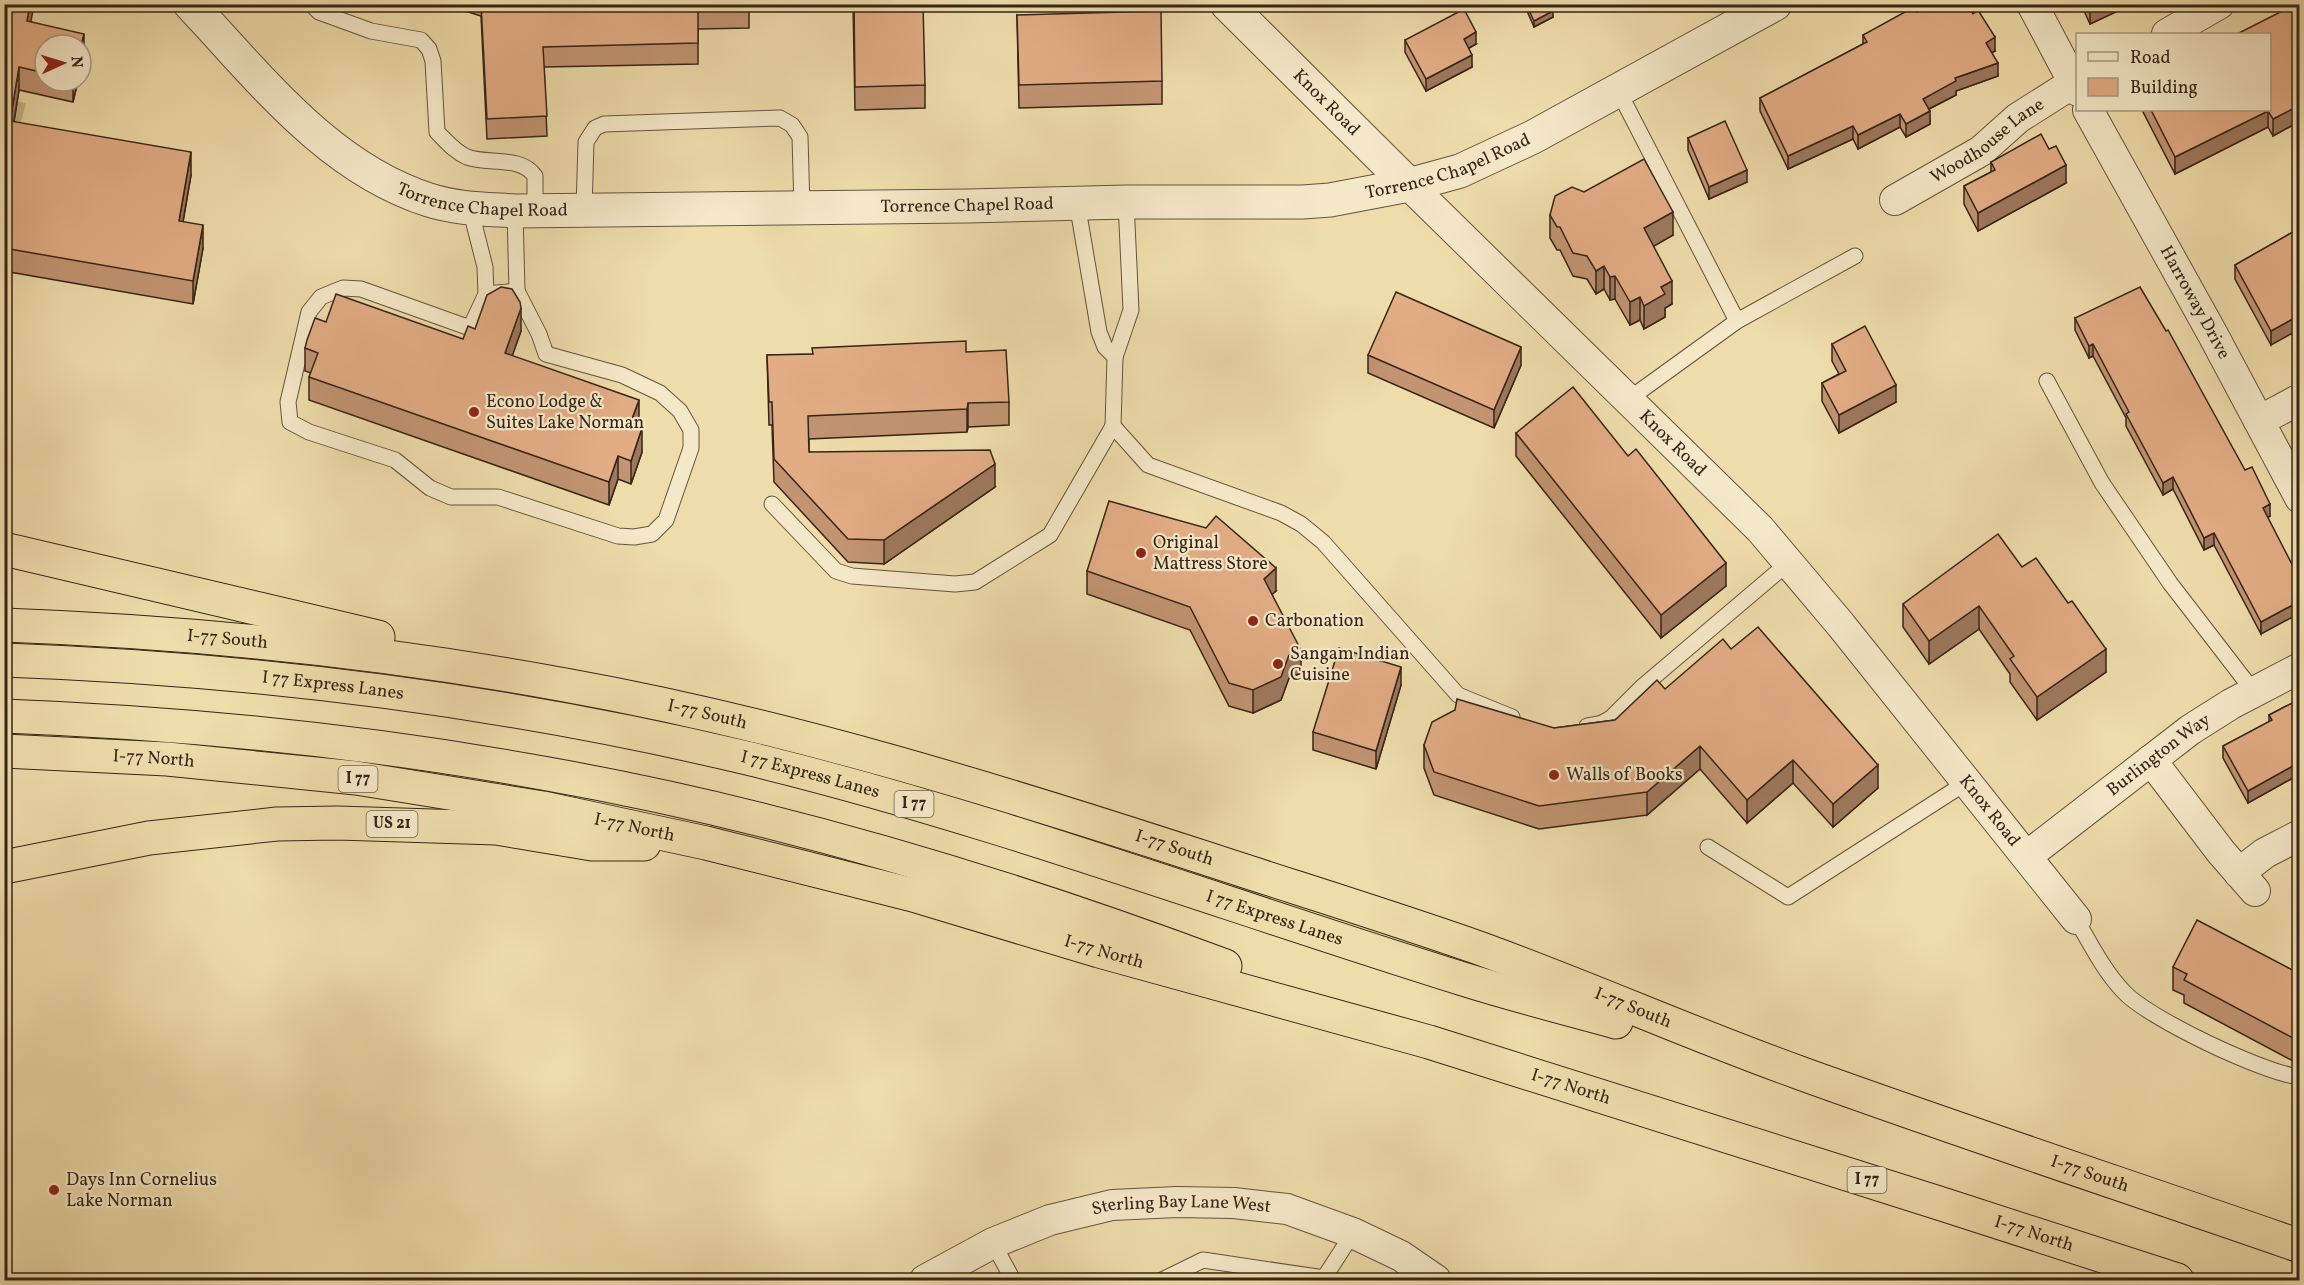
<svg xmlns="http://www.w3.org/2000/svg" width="2304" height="1285" viewBox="0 0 2304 1285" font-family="Vollkorn,serif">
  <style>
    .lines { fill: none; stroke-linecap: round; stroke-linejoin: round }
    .minor-tunnel { stroke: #cab78e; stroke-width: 30; stroke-dasharray: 30 15; stroke-linecap: butt }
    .service-casing { stroke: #64533d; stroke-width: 17 }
    .minor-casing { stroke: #64533d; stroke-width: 32 }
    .tertiary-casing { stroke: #64533d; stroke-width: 35 }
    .motorway-casing { stroke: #352518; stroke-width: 35 }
    .service { stroke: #f5e8c8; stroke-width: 15 }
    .minor { stroke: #f5e8c8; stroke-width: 30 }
    .tertiary { stroke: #f5e8c8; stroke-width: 33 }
    .motorway { stroke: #efdcab; stroke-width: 33 }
    .wall { fill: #c29472; stroke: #352518; stroke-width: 1.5 }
    .shaded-wall { fill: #9e785d; stroke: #352518; stroke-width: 1.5 }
    .building { fill: #e2ac85; stroke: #352518; stroke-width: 1.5 }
    .poi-dot { fill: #8f2418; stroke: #f5e8c8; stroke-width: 2 }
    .labels { text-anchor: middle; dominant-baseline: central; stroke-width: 4.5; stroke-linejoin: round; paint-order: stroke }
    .shield { fill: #f5e8c8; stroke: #6f604d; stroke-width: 1.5 }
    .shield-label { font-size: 16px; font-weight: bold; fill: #352518 }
    .street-label { font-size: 18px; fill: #352518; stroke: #f5e8c8 }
    .poi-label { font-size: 18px; fill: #352518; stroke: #f5e8c8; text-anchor: start }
  </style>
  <rect width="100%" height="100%" fill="#efdcab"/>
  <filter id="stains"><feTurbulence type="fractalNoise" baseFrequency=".00333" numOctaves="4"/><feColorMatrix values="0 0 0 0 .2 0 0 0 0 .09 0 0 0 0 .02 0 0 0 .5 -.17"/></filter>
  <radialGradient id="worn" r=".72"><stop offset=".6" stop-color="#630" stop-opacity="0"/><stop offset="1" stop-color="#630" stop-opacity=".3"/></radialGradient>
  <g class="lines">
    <path class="minor-tunnel" d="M4,113L22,118"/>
    <g class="service-casing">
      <g id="service">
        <path d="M311,4L319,12L371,31L421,40L429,49L433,61L437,132C446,141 455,152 467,157C488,165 520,155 535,176V211"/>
        <path d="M1618,90L1737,321"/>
        <path d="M1077,203L1099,332L1105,347L1115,357L1131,310L1126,202"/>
        <path d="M470,208L485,267L486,294L470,328L361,289L343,288L321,297L309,312L288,402L290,422L309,432L395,460L430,488L451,497H498L618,536L634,537L652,534L666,520L691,448V430L680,411L660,393L622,375L546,354L539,334L517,291L486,294"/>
        <path d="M584,210L586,142L595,128L604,124L780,118L792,125L800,137L802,208"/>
        <path d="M515,211L517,291"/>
        <path d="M2047,381L2102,483L2170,583L2254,692"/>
        <path d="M1629,399L1737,321L1855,256"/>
        <path d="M1113,426L1115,357"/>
        <path d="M772,504L836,571L852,576L955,584L975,582L1050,535L1113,426L1148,465L1281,513L1301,524L1323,542L1458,695L1512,717"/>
        <path d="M1587,726L1602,723L1611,718L1642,687L1787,564"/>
        <path d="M1708,847L1788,897L1967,782"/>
        <path d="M2076,919C2091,945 2104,971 2124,992C2148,1018 2263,1073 2300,1077"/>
        <path d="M993,1243L1013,1280"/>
        <path d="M1162,1280L1203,1260L1324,1278L1353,1233"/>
      </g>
    </g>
    <g class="minor-casing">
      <g id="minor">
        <path d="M2032,4L2078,91"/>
        <path d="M2167,34L2219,4"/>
        <path id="s1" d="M2088,110L2212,333L2300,498"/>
        <path id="s2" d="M1409,185L1760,529L1841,625L2076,919"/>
        <path id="s3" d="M1895,200L1981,151L2018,118L2078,80"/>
        <path d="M2259,421L2300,399"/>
        <path d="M2151,760L2221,852L2255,891"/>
        <path id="s4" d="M2027,856L2190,730L2231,704L2300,668"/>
        <path d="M2239,873L2265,853L2300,835"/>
        <path id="s5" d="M925,1280L993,1243L1050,1220L1112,1205L1177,1202L1234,1203L1287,1209L1353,1233L1401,1256L1436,1280"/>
      </g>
    </g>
    <g class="tertiary-casing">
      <g id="tertiary">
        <path id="s6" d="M190,4C260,78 328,168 429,200C457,209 486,209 515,211L968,206L1126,202H1303L1330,200L1409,185L1460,171L1533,137L1775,4"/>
        <path id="s7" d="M1227,4L1409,185"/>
      </g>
    </g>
    <g class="motorway-casing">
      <g id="motorway">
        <path d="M4,549L378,637"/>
        <path id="s8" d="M4,625C193,632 380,651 565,685C782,724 993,789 1202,857C1293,887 1385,915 1476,947C1585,986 1691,1034 1800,1073C1966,1133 2133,1188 2300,1246"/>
        <path id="s9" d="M4,660C255,669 503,700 747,758C990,817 1225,905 1463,979C1514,995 1565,1008 1616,1022"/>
        <path d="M4,716C187,723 368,741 548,774C779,815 1006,884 1225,966"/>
        <path id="s10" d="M4,751L167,759L356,778L543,808L706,843L913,895L1099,951L1429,1042L1945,1205L2177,1280"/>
        <path d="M4,867L149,838L277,824L338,823L496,828L592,844H644"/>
      </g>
    </g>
    <use href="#service" class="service"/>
    <use href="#minor" class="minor"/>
    <use href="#tertiary" class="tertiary"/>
    <use href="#motorway" class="motorway"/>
  </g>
  <g class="wall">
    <path d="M4,4L84,56L45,45V81H78L73,102L19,90L14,122L191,175L183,222L203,248L193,304L4,271Z"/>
    <path d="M443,4H749V28L698,29V64L544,67L547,136L487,139L481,16Z"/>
    <path d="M853,4L925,85V108L855,110Z"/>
    <path d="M1524,4H1550L1553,17L1534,27Z"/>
    <path d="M2081,4H2131L2090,24Z"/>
    <path d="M2300,4V121L2273,136L2268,127L2175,174L2142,110H2270Z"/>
    <path d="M1917,12L1995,51L1992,52L1998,76L1956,91V95L1929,109L1930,124L1906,137L1900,127L1858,149L1853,139L1788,169L1760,111V98L1863,44V35Z"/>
    <path d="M1017,15L1162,81V104L1019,108Z"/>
    <path d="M1405,40L1476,44L1469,48L1472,67L1426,91L1405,52Z"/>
    <path d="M1688,138L1747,182L1709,199L1688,150Z"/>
    <path d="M1991,162L2066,183L1978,231L1964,204V186L1991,172Z"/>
    <path d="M1584,192L1673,235L1653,246L1672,304L1665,308V317L1644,329L1640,320L1630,325L1615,299L1610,300L1604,289L1596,294L1587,279L1573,276L1560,250H1557L1550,238V215Z"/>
    <path d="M2300,228L2271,345L2235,279V265Z"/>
    <path d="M2075,318L2270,516L2268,517L2261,634L2214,545L2204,550L2173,489L2163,495L2126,426V418L2093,356L2089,358L2075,330Z"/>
    <path d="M326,322L463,339L475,329L521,331L512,356L639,423L637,427L642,452L631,484L618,479L609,505L309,400V377L311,373L305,371V348Z"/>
    <path d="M1832,344L1896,402L1839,433L1822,401V383L1839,374L1832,361Z"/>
    <path d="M966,352L1009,402V425L968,427L967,432L809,439V452L995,487L884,564L848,562L774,482L772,425H769L767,355Z"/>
    <path d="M1368,355L1521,365L1494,428L1368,373Z"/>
    <path d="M1516,433L1726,586L1661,638L1516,456Z"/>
    <path d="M2022,567L2106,672L2037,720L2010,682V674L1979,629L1929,664L1903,627V604Z"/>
    <path d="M1087,571L1276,591L1272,594L1301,673L1289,678L1281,700L1253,713L1229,706L1190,630L1087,594Z"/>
    <path d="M1731,649L1878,788L1833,827L1793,783L1747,823L1700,769L1647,815L1539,829L1434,795L1424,768V745L1615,720Z"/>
    <path d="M1401,685L1376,769L1313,750V732Z"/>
    <path d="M2300,699V774L2248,803L2223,758V746L2269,722V715Z"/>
    <path d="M2173,967L2300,974V1057L2296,1055L2293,1061L2184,1003V995L2173,990Z"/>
  </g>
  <g class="shaded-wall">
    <path d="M30,4H34L27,44V21Z"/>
    <path d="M2099,4L2131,5L2090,24V9Z"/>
    <path d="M1553,11V17L1534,27V21Z"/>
    <path d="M1476,32V44L1464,51V39Z"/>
    <path d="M84,34V56L81,68V45Z"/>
    <path d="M1995,37V51L1986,56V43Z"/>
    <path d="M1472,55V67L1426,91V79Z"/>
    <path d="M1998,63V76L1956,91V95L1923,112V99L1955,78Z"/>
    <path d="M19,67V90L10,144V121Z"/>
    <path d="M73,81H78L73,102Z"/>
    <path d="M2300,105V121L2273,136V119Z"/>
    <path d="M1930,111V124L1906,137V124Z"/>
    <path d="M2268,111V127L2175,174V157Z"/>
    <path d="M1900,114V127L1858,149V135Z"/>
    <path d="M1853,126V139L1788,169V156Z"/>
    <path d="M191,152V175L179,244V221Z"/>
    <path d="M2066,165V183L1978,231V213Z"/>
    <path d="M1747,170V182L1709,199V187Z"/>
    <path d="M1673,212V235L1644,252V228Z"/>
    <path d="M203,225V248L193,304V281Z"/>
    <path d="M1604,266V289L1596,294V271Z"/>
    <path d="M1615,276V299L1610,300V277Z"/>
    <path d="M1672,281V304L1665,308V317L1644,329V306L1661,287Z"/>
    <path d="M1640,297V320L1630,325V302Z"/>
    <path d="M521,308V331L505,376V353Z"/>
    <path d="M2300,315V329L2271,345V331Z"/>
    <path d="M2093,344V356L2089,358V346Z"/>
    <path d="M1521,347V365L1494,428V410Z"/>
    <path d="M1896,385V402L1839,433V415Z"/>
    <path d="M639,400V423L630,447V424Z"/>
    <path d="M968,403V427L967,432V409Z"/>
    <path d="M642,428V452L631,484V461Z"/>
    <path d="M618,456V479L609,505V482Z"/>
    <path d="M995,464V487L884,564V540Z"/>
    <path d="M2173,477V489L2163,495V483Z"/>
    <path d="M2270,504V516L2263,520V508Z"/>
    <path d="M2214,533V545L2204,550V538Z"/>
    <path d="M1726,563V586L1661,638V615Z"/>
    <path d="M1276,568V591L1264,602V579Z"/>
    <path d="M2300,601V613L2261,634V622Z"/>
    <path d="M1979,606V629L1929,664V641Z"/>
    <path d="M2106,649V672L2037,720V697Z"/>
    <path d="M1301,650V673L1289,678L1281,700L1253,713V690L1289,655Z"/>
    <path d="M1401,667V685L1376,769V751Z"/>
    <path d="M1700,746V769L1647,815V792Z"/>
    <path d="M1793,760V783L1747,823V800Z"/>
    <path d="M2300,762V774L2248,803V791Z"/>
    <path d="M1878,765V788L1833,827V804Z"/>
    <path d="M2296,1032V1055L2293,1061V1038Z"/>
  </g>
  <g class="building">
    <path d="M4,4H30L27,21L84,34L81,45H45V73L19,67L10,121L191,152L179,221L203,225L193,281L4,248Z"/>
    <path d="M481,4H749V8L698,9V43L543,47L547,116L487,119Z"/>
    <path d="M854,4H923L925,85L855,87Z"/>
    <path d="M1526,4H1550L1553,11L1534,21Z"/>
    <path d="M1929,4H1967L1973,14L1978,10L1995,37L1986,43L1998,63L1955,78L1956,81L1923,99L1930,111L1906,124L1900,114L1858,135L1853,126L1788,156L1760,98L1867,42L1863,35L1914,7L1917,12Z"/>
    <path d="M2088,4H2099L2090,9Z"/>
    <path d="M2296,4H2300V105L2273,119L2268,111L2175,157L2151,110H2270V34H2237Z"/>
    <path d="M1464,9L1476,32L1464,39L1472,55L1426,79L1405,40Z"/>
    <path d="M1161,11L1162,81L1019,85L1017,15Z"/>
    <path d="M1725,121L1747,170L1709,187L1688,138Z"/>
    <path d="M2041,134L2049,149L2056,146L2066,165L1978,213L1964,186L1995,170L1991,162Z"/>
    <path d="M1644,159L1673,212L1644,228L1672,281L1661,287L1665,294L1644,306L1640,297L1630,302L1615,276L1610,277L1604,266L1596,271L1587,256L1573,253L1560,227H1557L1550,215L1555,196L1572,187L1584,192Z"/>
    <path d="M2300,228V315L2271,331L2235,265Z"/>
    <path d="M501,287L512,289L520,302L521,308L505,353L639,400L630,424L642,428L631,461L618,456L609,482L309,377L318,353L305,348L307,340L315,318L326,322L336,294L463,339L468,326L475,329L487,295Z"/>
    <path d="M2140,287L2166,331L2168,330L2245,470L2252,467L2270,504L2263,508L2298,576H2300V601L2261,622L2214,533L2204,538L2173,477L2163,483L2126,414L2129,412L2093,344L2089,346L2075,318Z"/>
    <path d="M1396,292L1521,347L1494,410L1368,355Z"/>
    <path d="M1865,326L1896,385L1839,415L1822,383L1846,371L1832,344Z"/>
    <path d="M966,341V352L1006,350L1009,402L968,403L967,409L808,416L809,452L990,450L995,464L884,540L848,539L774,459L772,402H769L767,355L813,354L812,348Z"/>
    <path d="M1573,387L1628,456L1636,449L1726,563L1661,615L1516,433Z"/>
    <path d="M1109,501L1206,528L1216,516L1276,568L1264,579L1301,650L1289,655L1281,677L1253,690L1229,683L1190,607L1087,571Z"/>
    <path d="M1998,534L2022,567L2036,558L2068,603L2072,601L2106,649L2037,697L2010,659L2014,656L1979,606L1929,641L1903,604Z"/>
    <path d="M1758,627L1878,765L1833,804L1793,760L1747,800L1700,746L1647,792L1539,806L1434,772L1424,745L1432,722L1455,710L1457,699L1554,728L1615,720L1657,680L1665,689L1723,639L1731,649Z"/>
    <path d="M1339,648L1401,667L1376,751L1313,732Z"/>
    <path d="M2300,699V762L2248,791L2223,746L2272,720L2269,715Z"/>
    <path d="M2197,920L2300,974V1034L2296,1032L2293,1038L2184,980L2187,974L2173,967Z"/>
  </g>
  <g class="poi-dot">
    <circle cx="474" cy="412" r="6"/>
    <circle cx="1141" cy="553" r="6"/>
    <circle cx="1253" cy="621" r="6"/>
    <circle cx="1278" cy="664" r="6"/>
    <circle cx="1554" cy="775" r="6"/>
    <circle cx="54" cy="1190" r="6"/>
  </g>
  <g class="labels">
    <g class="shield">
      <rect x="338.5" y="766" width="39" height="26" rx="4.5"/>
      <rect x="894.5" y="791" width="39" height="26" rx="4.5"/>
      <rect x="366.5" y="811" width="51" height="26" rx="4.5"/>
      <rect x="1847.5" y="1167" width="39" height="26" rx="4.5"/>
    </g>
    <g class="shield-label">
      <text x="358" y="779">I 77</text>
      <text x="914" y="804">I 77</text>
      <text x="392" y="824">US 21</text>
      <text x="1867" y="1180">I 77</text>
    </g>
    <g class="street-label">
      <text stroke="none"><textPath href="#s7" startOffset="140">Knox Road</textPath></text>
      <text stroke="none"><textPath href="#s3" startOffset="110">Woodhouse Lane</textPath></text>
      <text stroke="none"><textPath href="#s6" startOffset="1338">Torrence Chapel Road</textPath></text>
      <text stroke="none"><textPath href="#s6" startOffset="366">Torrence Chapel Road</textPath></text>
      <text stroke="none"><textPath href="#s6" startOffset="852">Torrence Chapel Road</textPath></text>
      <text stroke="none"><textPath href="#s1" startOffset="220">Harroway Drive</textPath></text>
      <text stroke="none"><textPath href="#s2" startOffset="369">Knox Road</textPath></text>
      <text stroke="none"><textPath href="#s8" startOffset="224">I-77 South</textPath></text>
      <text stroke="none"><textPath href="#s9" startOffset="330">I 77 Express Lanes</textPath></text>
      <text stroke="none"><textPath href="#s8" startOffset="710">I-77 South</textPath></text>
      <text stroke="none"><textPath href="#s4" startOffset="166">Burlington Way</textPath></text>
      <text stroke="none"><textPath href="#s10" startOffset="150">I-77 North</textPath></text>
      <text stroke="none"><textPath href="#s9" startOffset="816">I 77 Express Lanes</textPath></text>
      <text stroke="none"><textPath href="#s2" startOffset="855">Knox Road</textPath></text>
      <text stroke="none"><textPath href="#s10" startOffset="636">I-77 North</textPath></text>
      <text stroke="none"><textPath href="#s8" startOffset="1196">I-77 South</textPath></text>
      <text stroke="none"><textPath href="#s9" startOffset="1302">I 77 Express Lanes</textPath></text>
      <text stroke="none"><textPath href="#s10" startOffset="1122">I-77 North</textPath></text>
      <text stroke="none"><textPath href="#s8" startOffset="1682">I-77 South</textPath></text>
      <text stroke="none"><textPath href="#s10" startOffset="1608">I-77 North</textPath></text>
      <text stroke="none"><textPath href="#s8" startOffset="2168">I-77 South</textPath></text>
      <text stroke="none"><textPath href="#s5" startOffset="272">Sterling Bay Lane West</textPath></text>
      <text stroke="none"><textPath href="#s10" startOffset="2094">I-77 North</textPath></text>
    </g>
    <g class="poi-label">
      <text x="486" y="402">Econo Lodge &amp;<tspan x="486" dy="21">Suites Lake Norman</tspan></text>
      <text x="1153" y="543">Original<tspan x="1153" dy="21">Mattress Store</tspan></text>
      <text x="1265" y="621">Carbonation</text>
      <text x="1290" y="654">Sangam Indian<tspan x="1290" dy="21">Cuisine</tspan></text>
      <text x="1566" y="775">Walls of Books</text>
      <text x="66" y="1180">Days Inn Cornelius<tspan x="66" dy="21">Lake Norman</tspan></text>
    </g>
  </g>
  <rect width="2304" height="1285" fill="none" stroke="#efdcab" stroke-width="24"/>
  <rect x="6" y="6" width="2292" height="1273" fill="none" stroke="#352518" stroke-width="3"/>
  <rect x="12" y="12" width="2280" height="1261" fill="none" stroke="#352518" stroke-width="1.5"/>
  <rect x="2076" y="33" width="195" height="78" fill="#f5e8c8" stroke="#a89a82" stroke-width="1.5"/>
  <rect x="2088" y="52" width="30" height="9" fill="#f5e8c8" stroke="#a89a82" stroke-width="1.5"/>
  <text x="2130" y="63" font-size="18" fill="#352518">Road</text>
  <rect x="2088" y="78" width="30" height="18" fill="#e2ac85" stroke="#a89a82" stroke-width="1.5"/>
  <text x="2130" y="93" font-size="18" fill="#352518">Building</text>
  <g transform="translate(63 63) rotate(86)"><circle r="28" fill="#f5e8c8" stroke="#a89a82" stroke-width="1.5"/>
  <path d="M0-4.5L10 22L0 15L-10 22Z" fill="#8f2418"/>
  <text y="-9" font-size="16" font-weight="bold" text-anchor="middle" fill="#352518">N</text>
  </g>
  <rect width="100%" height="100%" filter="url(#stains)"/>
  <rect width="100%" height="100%" fill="url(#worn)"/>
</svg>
